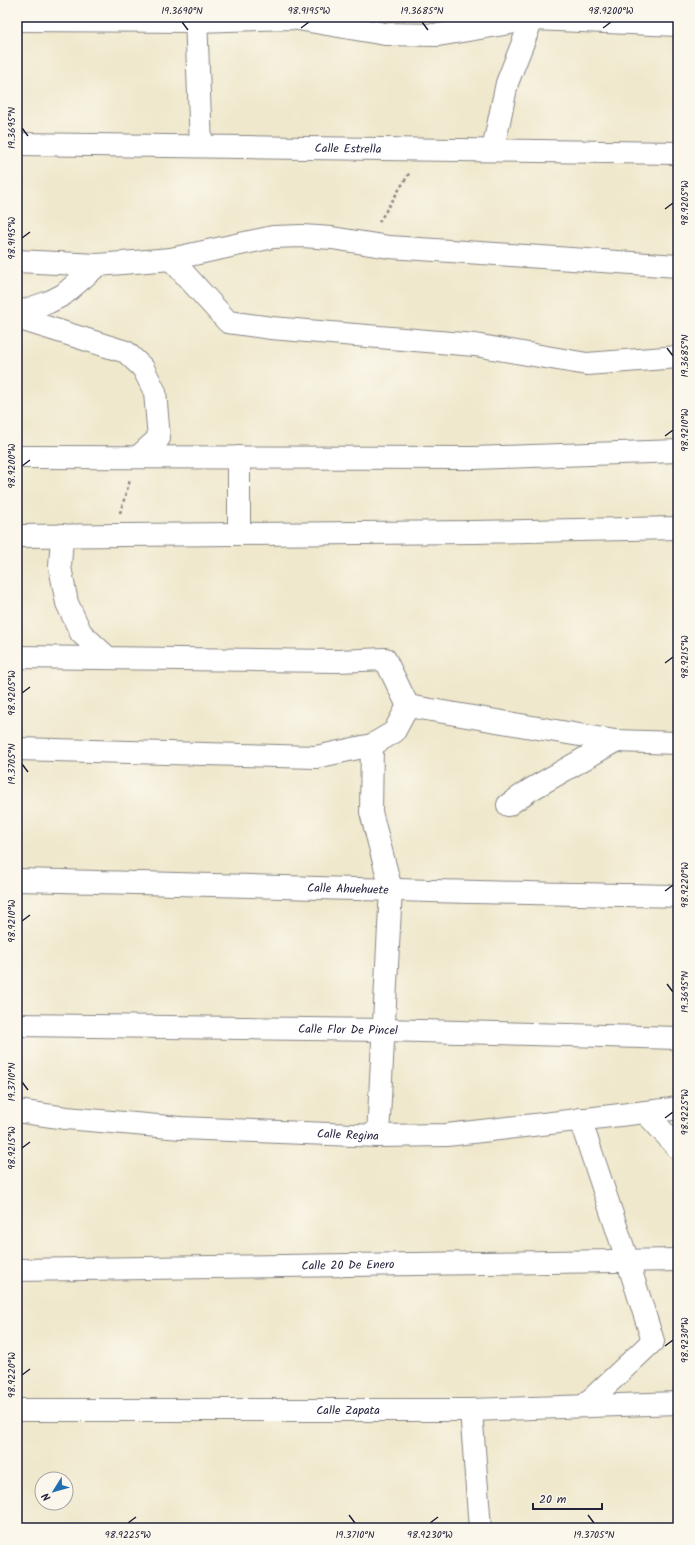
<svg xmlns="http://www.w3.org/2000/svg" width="695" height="1545" viewBox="0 0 695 1545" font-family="Kalam,sans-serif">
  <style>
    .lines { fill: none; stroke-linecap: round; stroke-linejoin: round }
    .minor-casing { stroke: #888584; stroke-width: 24 }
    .major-casing { stroke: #888584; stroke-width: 24 }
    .path { stroke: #888584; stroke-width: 2.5; stroke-dasharray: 3 3; stroke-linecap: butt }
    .minor { stroke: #fff; stroke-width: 22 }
    .major { stroke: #fff; stroke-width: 22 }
    .ticks { fill: none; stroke: #22223b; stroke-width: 1.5 }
    .labels { text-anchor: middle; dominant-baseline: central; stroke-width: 4; stroke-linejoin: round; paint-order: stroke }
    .street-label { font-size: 12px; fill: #22223b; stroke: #fbf7ec }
    .neatline { fill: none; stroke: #22223b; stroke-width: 1.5 }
    .ticks-label { font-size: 10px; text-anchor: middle; fill: #22223b }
  </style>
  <rect width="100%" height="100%" fill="#fbf7ec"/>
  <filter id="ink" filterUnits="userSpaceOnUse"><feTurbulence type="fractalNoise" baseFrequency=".025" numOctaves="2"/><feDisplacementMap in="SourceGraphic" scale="8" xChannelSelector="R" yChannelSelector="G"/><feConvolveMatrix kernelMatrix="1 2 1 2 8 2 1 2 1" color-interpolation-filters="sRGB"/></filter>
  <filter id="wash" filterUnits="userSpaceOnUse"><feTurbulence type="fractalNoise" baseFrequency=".012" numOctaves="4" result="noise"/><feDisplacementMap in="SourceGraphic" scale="16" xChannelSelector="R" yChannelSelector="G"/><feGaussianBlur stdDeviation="0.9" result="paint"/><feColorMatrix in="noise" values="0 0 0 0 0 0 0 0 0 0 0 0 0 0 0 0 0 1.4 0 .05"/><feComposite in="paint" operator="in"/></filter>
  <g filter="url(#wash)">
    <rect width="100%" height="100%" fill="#efe8cc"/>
  </g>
  <g filter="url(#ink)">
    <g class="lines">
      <g class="minor-casing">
        <g id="minor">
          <path d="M196,17L201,146"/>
          <path d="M17,20L196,21L292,18L385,34L438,35L533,19L678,25"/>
          <path id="s1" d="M17,144L678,153"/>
          <path d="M493,150L507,83L533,17"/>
          <path d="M171,259L228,322L271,328L475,345L587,364L678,357"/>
          <path d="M17,261L98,265L171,259L273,237L302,236L332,238L389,247L678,266"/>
          <path d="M17,313L49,302L63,295L98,265"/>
          <path d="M17,318L126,352L143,368L155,392L159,438L138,457"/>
          <path d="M17,457L474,458L678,451"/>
          <path d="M239,457V534"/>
          <path d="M62,535L60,567L67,603L81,633L108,658"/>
          <path d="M17,536L474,532L678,528"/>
          <path d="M17,657L338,661L385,659L408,706"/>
          <path d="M408,706L615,741L678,743"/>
          <path d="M372,745L371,812L391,889L378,1136"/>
          <path d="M17,749L316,757L372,745L394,732L408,706"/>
          <path d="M508,805L530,790L615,741"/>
          <path id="s2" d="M17,880C237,885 458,893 678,896"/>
          <path id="s3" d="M17,1111L66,1118L181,1128L378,1136L447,1135L672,1109L678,1107"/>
          <path d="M645,1112L678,1148"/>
          <path d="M580,1119L628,1262L653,1341L584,1406"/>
          <path id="s4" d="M17,1270L678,1260"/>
          <path id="s5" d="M17,1410H471L678,1403"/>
          <path d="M471,1410L480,1528"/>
        </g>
      </g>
      <g class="major-casing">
        <g id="major">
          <path id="s6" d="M17,1025L384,1030L678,1038"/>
        </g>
      </g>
      <g class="path">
        <path d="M379,222L410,172"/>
        <path d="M120,513L130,480"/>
      </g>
      <use href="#minor" class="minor"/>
      <use href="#major" class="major"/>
    </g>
  </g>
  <path class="ticks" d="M182,22L188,30M422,22L428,30M301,28L309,22M603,28L611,22M22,128L28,136M665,209L673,203M22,238L30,232M667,348L673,356M665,436L673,430M22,466L30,460M665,663L673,657M22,693L30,687M22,764L28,772M665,891L673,885M22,921L30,915M667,984L673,992M22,1082L28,1090M665,1118L673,1112M22,1148L30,1142M665,1346L673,1340M22,1375L30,1369M349,1515L355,1523M588,1515L594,1523M128,1523L136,1517M430,1523L438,1517"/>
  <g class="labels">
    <g class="street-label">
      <text stroke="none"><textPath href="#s1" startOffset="331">Calle Estrella</textPath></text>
      <text stroke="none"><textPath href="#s2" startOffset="331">Calle Ahuehuete</textPath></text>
      <text stroke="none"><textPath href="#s6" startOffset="331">Calle Flor De Pincel</textPath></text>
      <text stroke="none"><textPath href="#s3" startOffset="332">Calle Regina</textPath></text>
      <text stroke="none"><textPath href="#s4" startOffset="331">Calle 20 De Enero</textPath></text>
      <text stroke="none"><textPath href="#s5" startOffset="331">Calle Zapata</textPath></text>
    </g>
  </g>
  <rect width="695" height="1545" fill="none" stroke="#fbf7ec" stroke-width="44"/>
  <g transform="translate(54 1491) rotate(233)"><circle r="19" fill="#fbf7ec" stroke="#a4a2a5"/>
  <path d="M0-3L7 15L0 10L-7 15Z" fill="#1f6fb2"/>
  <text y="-6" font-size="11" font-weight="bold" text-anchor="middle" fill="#22223b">N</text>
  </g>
  <path d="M533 1503v6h69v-6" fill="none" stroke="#22223b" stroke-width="2"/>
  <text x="539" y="1503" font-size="12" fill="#22223b" stroke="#fbf7ec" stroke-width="3" paint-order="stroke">20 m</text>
  <rect x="22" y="22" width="651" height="1501" class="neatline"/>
  <g class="ticks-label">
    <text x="182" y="14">19.3690°N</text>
    <text x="309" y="14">98.9195°W</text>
    <text x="422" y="14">19.3685°N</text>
    <text x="611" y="14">98.9200°W</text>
    <text transform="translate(11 128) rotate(-90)" y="4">19.3695°N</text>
    <text transform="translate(684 203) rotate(-90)" y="4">98.9205°W</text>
    <text transform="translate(11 238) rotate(-90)" y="4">98.9195°W</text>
    <text transform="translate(684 356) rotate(-90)" y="4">19.3685°N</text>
    <text transform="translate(684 430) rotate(-90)" y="4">98.9210°W</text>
    <text transform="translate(11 466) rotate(-90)" y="4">98.9200°W</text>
    <text transform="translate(684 657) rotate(-90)" y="4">98.9215°W</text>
    <text transform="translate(11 693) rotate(-90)" y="4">98.9205°W</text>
    <text transform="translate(11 764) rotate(-90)" y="4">19.3705°N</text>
    <text transform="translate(684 885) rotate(-90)" y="4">98.9220°W</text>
    <text transform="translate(11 921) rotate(-90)" y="4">98.9210°W</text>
    <text transform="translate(684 992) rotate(-90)" y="4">19.3695°N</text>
    <text transform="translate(11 1082) rotate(-90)" y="4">19.3710°N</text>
    <text transform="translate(684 1112) rotate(-90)" y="4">98.9225°W</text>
    <text transform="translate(11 1148) rotate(-90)" y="4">98.9215°W</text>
    <text transform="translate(684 1340) rotate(-90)" y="4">98.9230°W</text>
    <text transform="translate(11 1375) rotate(-90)" y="4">98.9220°W</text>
    <text x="128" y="1538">98.9225°W</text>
    <text x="355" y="1538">19.3710°N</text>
    <text x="430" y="1538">98.9230°W</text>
    <text x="594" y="1538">19.3705°N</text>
  </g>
</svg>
